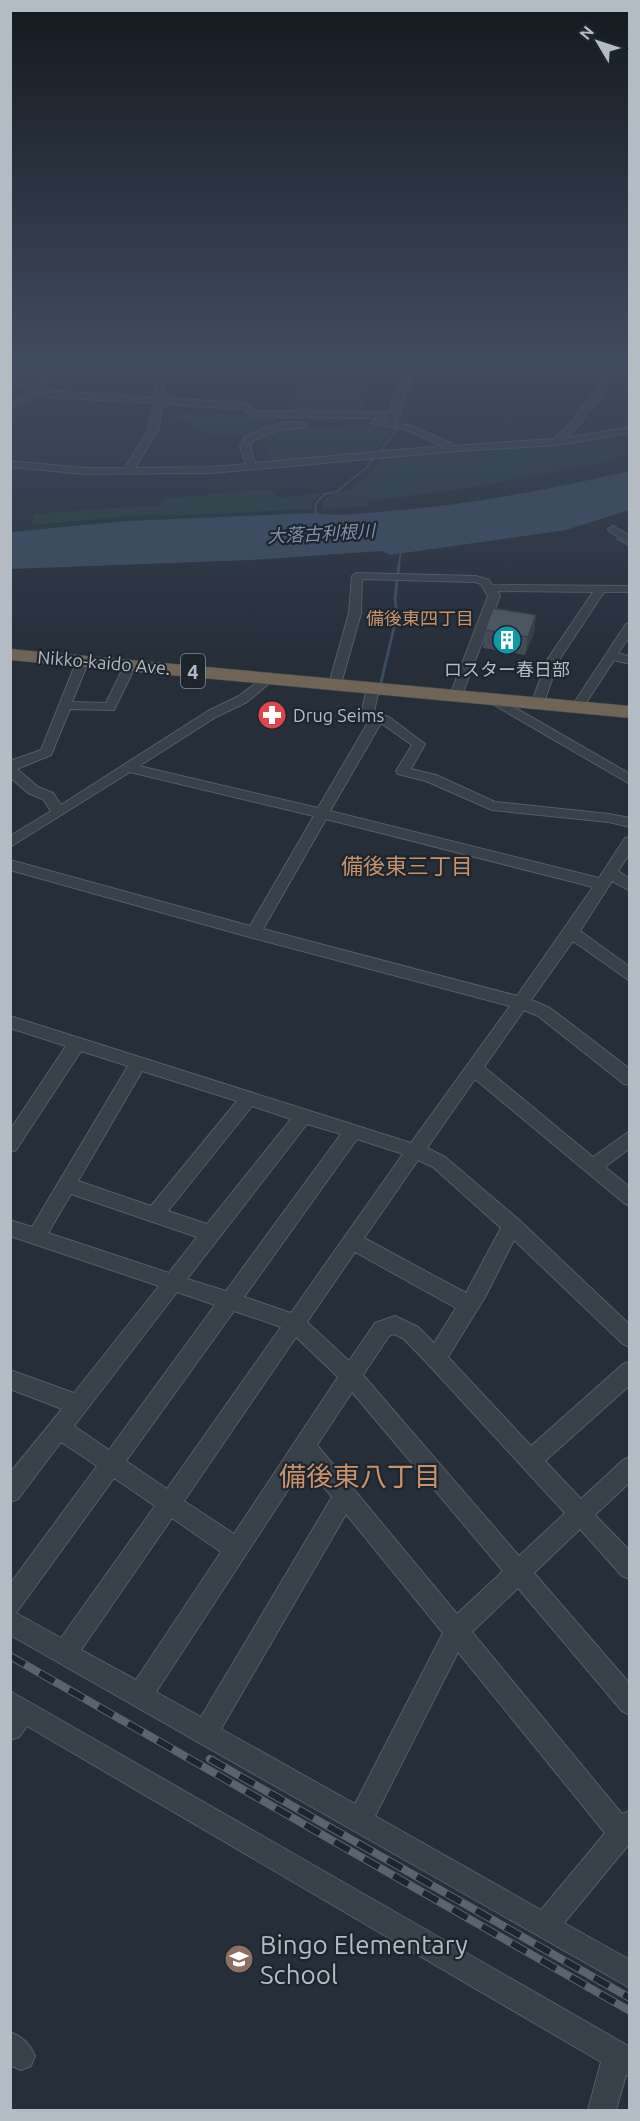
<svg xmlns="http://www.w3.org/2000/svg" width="640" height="2121" viewBox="0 0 640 2121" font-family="Ubuntu,'Noto Sans JP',sans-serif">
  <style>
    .green { fill: #293c3c }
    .water { fill: #3b4c61 }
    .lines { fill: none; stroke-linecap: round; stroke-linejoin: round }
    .stream-far1 { stroke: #3b4c61; stroke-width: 2 }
    .stream { stroke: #3b4c61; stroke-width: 3 }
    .minor-casing { stroke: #565e67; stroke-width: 2 }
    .highway-casing { stroke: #434b54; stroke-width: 1 }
    .minor { fill: #384049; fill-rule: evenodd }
    .highway { fill: #6f6456; fill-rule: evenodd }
    .rail-casing { stroke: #5a6470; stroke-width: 8 }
    .rail { stroke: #1d252e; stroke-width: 6; stroke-dasharray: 17; stroke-linecap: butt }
    .wall { fill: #424c56 }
    .shaded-wall { fill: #363e46 }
    .building { fill: #4d5864; stroke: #363e46; stroke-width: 1.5 }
    .labels { text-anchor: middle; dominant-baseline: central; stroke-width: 4.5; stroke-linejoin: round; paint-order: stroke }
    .far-water-label { font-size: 18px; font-style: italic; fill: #7d92aa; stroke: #1d252e }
    .far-neighbourhood-label { font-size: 18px; fill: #ca916a; stroke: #1d252e }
    .far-street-label { font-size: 18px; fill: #b3bbc5; stroke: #1d252e }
    .far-poi-label { font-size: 18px; fill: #b3bbc5; stroke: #1d252e }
    .shield { fill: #1d252e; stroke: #868e98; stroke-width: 1.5 }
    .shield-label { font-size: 20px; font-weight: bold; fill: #b3bbc5 }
    .neighbourhood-label { font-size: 22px; fill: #ca916a; stroke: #1d252e }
    .near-poi-label { font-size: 26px; fill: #b3bbc5; stroke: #1d252e; text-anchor: start }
    .near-neighbourhood-label { font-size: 27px; fill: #ca916a; stroke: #1d252e }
  </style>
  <rect width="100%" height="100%" fill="#252e39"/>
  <g class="green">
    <path d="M296,384L369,389L360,414L290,413L296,400L289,398Z"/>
    <path d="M178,412L270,416L276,418C253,446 221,434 189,430L192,423L173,421Z"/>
    <path d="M372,425L391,427L390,433L374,453L271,461L261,437L281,429Z"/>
    <path d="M612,436L622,444L629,442V455L618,457L617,460L474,487L371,501L361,496L369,501L370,506L322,509V503L330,495L346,489L349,490L370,473L384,456Z"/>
    <path d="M269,489L279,498L323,493L312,502L313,509L183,515H146L32,525L33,514L160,505L164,499Z"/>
  </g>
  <path class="water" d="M629,471V510L566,530L390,555L382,551L251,560L11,569V532L127,521L315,513C340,517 364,513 389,511C469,505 551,489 629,471Z"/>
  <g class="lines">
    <g class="stream-far1">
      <path d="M315,517L316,503L325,494L336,492L366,468L394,434L417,361"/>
      <path d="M617,539L630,546"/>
      <path d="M399,565L401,550"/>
    </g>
    <path class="stream" d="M378,695L397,615L395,599L399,564"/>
    <g class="minor-casing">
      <g id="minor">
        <path d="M57,361H65L45,387L52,391L155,398L156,377L169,361H177L164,377L163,398L245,403L256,411L389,412L407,361H415L394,423L412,426L450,443L451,446L554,439L574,420L581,407L596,394L606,373L600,361H608L614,373L603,397L588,410L581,423L567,438L630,427V433L557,445L457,451L211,473L85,474L10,467V461L85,468H125L148,430L154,403L50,397L40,392L10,410V403L32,389L10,385V379L38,385ZM163,404L242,409L253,417L387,418L385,422L375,420L370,423L407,430L442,446L255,463L250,447L252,441L278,430L305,427L307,425C292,415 260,431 245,437L240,447L246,464L211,467L135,468L158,430Z"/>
        <path d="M613,526L630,536V544L609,531L608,529Z"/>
        <path d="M357,573L476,576L489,580L492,585L630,586V592H604L559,660L544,702L538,706L532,702L547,660L593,592L497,591L500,596L462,695L456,699L450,695L488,596L481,584L475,582L362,579L361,613L341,684L339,687H331L329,684L349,613L352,576Z"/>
        <path d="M630,623V636L618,653L630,657V664L614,660L582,709H574L572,706L626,624Z"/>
        <path d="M83,656L89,660L72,702L106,703L126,662L130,661L136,665L114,710L70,709L51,755L17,769L38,787L53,793L61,805L208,711L239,696L269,673L275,677L273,680L247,702L216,717L139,766L318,808L370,719L361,714L367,688L373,684L379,688L374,712L389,717L425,744L411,769L436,775L495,802L609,814L630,818V827L609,822L492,810L426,781L398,774L396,771L412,745L381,723L330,811L599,878L625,838L630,837V853L618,871L630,879V891L612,881L580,931L630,967V981L573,941L531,1000L550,1008L630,1069V1085L624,1084L538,1016L524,1010L484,1067L593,1157L630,1131V1148L605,1167L630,1187V1206L624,1203L475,1079L427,1148L445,1157L519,1220L630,1325V1347L623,1344L514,1240L485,1297L448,1357L531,1446L623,1364L630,1362V1385L545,1461L581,1499L623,1460L630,1457V1482L595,1515L630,1551V1579L622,1576L580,1529L534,1573L630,1684V1715L622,1711L518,1588L472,1632L622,1814L630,1811V1843L564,1923L630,1960V1988L10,1635V1584L97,1466L61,1442L18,1499L10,1502V1473L62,1409L10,1389V1370L74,1393L159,1286L10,1236V1220L32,1227L128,1066L81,1051L16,1150L10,1152V1130L66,1046L10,1028V1016L411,1143L510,1006L253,938L10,870V860L250,926L314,816L130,772L10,847V836L51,811L43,799L28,793L10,777V761L41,750L77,660ZM326,819L593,887L517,996L263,929ZM142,1071L237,1101L151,1206L78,1181ZM252,1106L291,1119L207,1224L168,1211ZM307,1124L341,1134L226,1291L187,1279ZM357,1139L403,1154L291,1313L244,1297ZM418,1160L433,1167L501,1228L466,1293L364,1238ZM71,1194L197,1237L169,1273L48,1233ZM355,1252L456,1308L434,1343L418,1327L395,1316L375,1323L349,1361L307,1322ZM177,1292L215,1305L109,1450L74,1426ZM234,1311L281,1327L167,1489L126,1461ZM394,1334L404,1339L429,1365L565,1513L519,1556L363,1375L389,1336ZM296,1337L338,1377L234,1534L184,1501ZM352,1392L503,1571L457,1614L317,1445ZM305,1464L332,1497L201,1717L156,1692ZM114,1478L155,1506L61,1638L16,1613ZM346,1514L443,1633L355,1804L221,1729ZM172,1518L221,1552L136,1680L81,1650ZM458,1652L605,1833L541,1910L375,1816Z"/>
        <path d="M493,695L630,774V784L489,702L487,699Z"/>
        <path d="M10,1691L630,2047V2077L626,2075L616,2110H588L601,2062L27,1726L19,1737L10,1740Z"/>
        <path d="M10,2032C23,2037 30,2044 35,2056L31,2066L21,2070L10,2065Z"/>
      </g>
    </g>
    <g class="highway-casing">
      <path id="highway" d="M10,649L630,706V718L10,660Z"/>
    </g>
    <use href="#minor" class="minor"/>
    <use href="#highway" class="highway"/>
    <g class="rail-casing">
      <g id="rail">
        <path d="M10,1656L630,2011"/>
        <path d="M210,1759L630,1998"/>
      </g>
    </g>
    <use href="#rail" class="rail"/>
  </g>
  <path class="wall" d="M536,615L534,633L525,655L483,648L485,630Z"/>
  <path class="shaded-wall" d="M536,615L534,633L525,655L528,637Z"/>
  <path class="building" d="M493,608L536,615L528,637L485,630Z"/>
  <linearGradient id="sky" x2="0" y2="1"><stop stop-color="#14191f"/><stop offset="0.55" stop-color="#404c5f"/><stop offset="1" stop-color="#404c5f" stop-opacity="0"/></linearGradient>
  <rect width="640" height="658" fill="url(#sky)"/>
  <defs>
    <g id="building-disc" transform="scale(1.5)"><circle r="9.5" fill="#0f9aa8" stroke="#1d252e"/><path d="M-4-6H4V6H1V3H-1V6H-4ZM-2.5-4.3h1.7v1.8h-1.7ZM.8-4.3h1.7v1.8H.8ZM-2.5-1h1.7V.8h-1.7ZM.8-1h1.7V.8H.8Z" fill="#fff"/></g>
    <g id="pharmacy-disc" transform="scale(1.5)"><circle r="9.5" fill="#e0444e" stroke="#1d252e"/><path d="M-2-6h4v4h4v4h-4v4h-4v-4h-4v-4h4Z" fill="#fff"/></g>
    <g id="school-disc" transform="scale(1.5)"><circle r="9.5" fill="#8d6e63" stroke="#1d252e"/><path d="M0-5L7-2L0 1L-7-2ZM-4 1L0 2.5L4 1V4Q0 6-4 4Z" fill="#fff"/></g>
  </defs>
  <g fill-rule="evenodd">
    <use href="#building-disc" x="507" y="640"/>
    <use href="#pharmacy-disc" x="272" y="715"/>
    <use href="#school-disc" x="239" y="1959"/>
  </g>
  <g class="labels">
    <g class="far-water-label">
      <text transform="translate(321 533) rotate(-3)">大落古利根川</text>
    </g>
    <g class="far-neighbourhood-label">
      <text x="420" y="618">備後東四丁目</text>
    </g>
    <g class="far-street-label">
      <text transform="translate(104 662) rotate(5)">Nikko-kaido Ave.</text>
    </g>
    <g class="far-poi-label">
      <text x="507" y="669">ロスター春日部</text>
      <text x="293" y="715" text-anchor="start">Drug Seims</text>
    </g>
    <rect class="shield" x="181" y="654" width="24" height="34" rx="4.5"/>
    <g class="shield-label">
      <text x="193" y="671">4</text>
    </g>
    <g class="neighbourhood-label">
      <text x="407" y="865">備後東三丁目</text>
    </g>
    <g class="near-poi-label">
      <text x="260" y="1944">Bingo Elementary<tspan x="260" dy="30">School</tspan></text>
    </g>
    <g class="near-neighbourhood-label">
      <text x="360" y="1476">備後東八丁目</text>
    </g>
  </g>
  <rect width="640" height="2121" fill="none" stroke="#b3bbc5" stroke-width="24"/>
  <g transform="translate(598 42) rotate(309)" stroke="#1d252e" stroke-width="4.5" paint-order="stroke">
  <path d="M0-4.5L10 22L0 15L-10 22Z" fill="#b3bbc5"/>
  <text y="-9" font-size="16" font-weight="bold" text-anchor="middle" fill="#b3bbc5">N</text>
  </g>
</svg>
